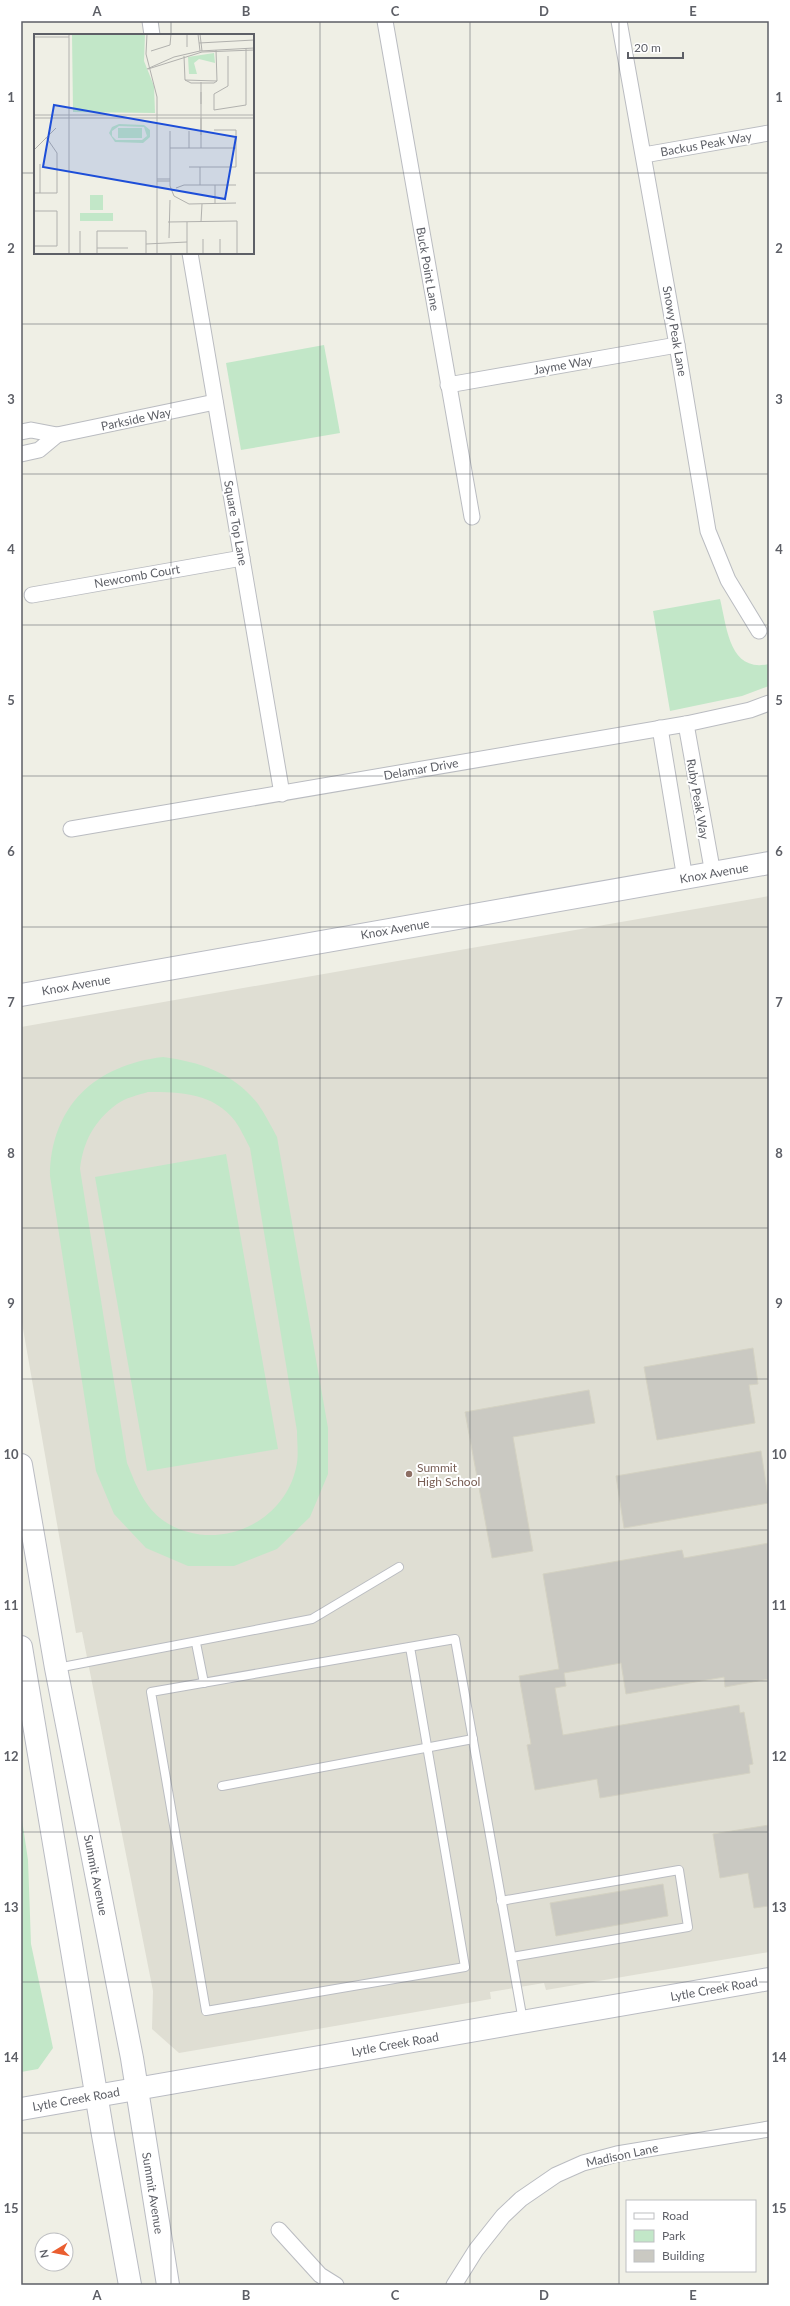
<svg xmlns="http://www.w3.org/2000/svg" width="790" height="2306" viewBox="0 0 790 2306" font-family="Lato,sans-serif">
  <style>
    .education { fill: #dfded3 }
    .green { fill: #c2e7c8; fill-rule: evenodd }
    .building { fill: #cac9c2; stroke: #d4d2c3 }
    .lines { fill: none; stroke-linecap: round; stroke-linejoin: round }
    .lane-casing { stroke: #babcc1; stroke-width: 10 }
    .street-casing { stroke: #babcc1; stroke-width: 17 }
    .secondary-casing { stroke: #babcc3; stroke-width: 24 }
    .lane { stroke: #fff; stroke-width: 8 }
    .street { stroke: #fff; stroke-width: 15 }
    .secondary { stroke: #fff; stroke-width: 22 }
    .grid { fill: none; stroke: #5d5f66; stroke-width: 1; stroke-opacity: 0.55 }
    .education-dot { fill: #8d6e63; stroke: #fff; stroke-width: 1.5 }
    .labels { text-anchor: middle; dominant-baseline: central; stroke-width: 4; stroke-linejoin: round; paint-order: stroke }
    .street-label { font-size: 12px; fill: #5d5f66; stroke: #fff }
    .education-label { font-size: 12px; fill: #785e54; stroke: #fff; text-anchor: start }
    .inset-road { fill: none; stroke: #b1b1ae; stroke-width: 1 }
    .view { fill: #1d4ed8; fill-opacity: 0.15; stroke: #1d4ed8; stroke-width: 2 }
    .inset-edge { fill: none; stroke: #5d5f66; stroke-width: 2 }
    .neatline { fill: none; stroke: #5d5f66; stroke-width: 1.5 }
    .grid-label { font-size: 13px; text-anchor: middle; font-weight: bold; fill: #5d5f66 }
  </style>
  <rect width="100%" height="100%" fill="#efefe5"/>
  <path class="education" d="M769,896V1952L546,1990L544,1983L490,1992L491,1999L179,2053L152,2029L153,1991L82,1632L76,1633L21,1317V1027Z"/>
  <g class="green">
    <path d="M324,345L340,433L241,450L226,363Z"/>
    <path d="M720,599C727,627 729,673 769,664V686L742,696L670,711L653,611Z"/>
    <path d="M163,1057C200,1062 234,1073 258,1104C265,1114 271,1126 277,1137L328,1428V1474L310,1517L277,1549L234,1566H188L146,1548L114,1514L96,1471L50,1176C51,1106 95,1065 163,1057ZM148,1092C180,1092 214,1093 235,1121C241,1129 245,1139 250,1148L297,1431C297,1443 299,1457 296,1468C283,1526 213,1554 164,1521C144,1507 136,1485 127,1463L80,1169C83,1142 94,1121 117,1104C125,1098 138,1095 148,1092Z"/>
    <path d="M226,1154L278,1449L147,1471L95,1177Z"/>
    <path d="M21,1813L28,1860L31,1944L53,2048L38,2069L21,2072Z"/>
  </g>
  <g class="building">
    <path d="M753,1348L758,1384L749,1385L755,1423L657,1440L644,1367Z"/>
    <path d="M589,1390L595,1423L513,1437L533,1551L492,1558L465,1412Z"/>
    <path d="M761,1451L769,1503L624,1528L616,1476Z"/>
    <path d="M769,1543V1679L725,1687L724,1677L626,1694L621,1663L564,1673L566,1686L555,1688L563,1735L739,1705L740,1713L744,1712L753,1764L749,1765L750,1773L600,1798L597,1779L535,1790L527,1745L531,1744L519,1676L559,1669L543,1574L682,1550L684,1558Z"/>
    <path d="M769,1825V1906L754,1908L748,1873L720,1878L713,1834Z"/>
    <path d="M663,1884L668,1916L556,1936L550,1903Z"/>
  </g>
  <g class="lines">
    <g class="lane-casing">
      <g id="lane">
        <path d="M196,1643L204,1683"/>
        <path d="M410,1647L465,1967L206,2011L151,1692L455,1639L523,2021"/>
        <path d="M57,1668L312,1619L399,1567"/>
        <path d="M222,1786L473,1739"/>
        <path d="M501,1901L679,1870L688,1927L512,1957"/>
      </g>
    </g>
    <g class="street-casing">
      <g id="street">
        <path d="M150,21L152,35"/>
        <path d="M385,21L472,517"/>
        <path d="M619,21L677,345L708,531L728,580L759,631"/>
        <path d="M644,155L769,133"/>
        <path d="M190,253L282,794"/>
        <path d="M448,385L677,345"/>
        <path d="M21,432L31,430L57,435L215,402"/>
        <path d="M21,454L39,450L57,435"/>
        <path d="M32,595L242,558"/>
        <path d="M686,724L713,874"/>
        <path d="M660,728L685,879"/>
        <path d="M71,829L686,724L750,710L769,703"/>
        <path d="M279,2230L320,2275L336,2285"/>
        <path d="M454,2285L476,2250L503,2216L521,2199L556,2175L583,2163L617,2154L769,2129"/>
      </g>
    </g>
    <g class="secondary-casing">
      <g id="secondary">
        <path d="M21,995L769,863"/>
        <path d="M21,1465L56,1668L132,2058L168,2285"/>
        <path d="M21,1647L103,2135L130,2285"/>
        <path d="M21,2109L769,1979"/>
      </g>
    </g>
    <use href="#lane" class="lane"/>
    <use href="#street" class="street"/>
    <use href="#secondary" class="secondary"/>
  </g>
  <path class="grid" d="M171,21V35M320,21V2285M470,21V2285M619,21V2285M21,173H35M253,173H769M171,253V2285M21,324H769M21,474H769M21,625H769M21,776H769M21,927H769M21,1078H769M21,1228H769M21,1379H769M21,1530H769M21,1681H769M21,1832H769M21,1982H769M21,2133H769"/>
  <circle class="education-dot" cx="409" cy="1474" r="4"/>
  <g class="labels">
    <g class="street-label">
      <text transform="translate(706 144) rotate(-10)">Backus Peak Way</text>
      <text transform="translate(428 269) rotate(80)">Buck Point Lane</text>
      <text transform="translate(675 331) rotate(80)">Snowy Peak Lane</text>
      <text transform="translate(563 365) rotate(-10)">Jayme Way</text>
      <text transform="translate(136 419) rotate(-12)">Parkside Way</text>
      <text transform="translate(236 523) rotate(80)">Square Top Lane</text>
      <text transform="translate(137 576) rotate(-10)">Newcomb Court</text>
      <text transform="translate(421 769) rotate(-10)">Delamar Drive</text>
      <text transform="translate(698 799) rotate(80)">Ruby Peak Way</text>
      <text transform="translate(714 873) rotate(-10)">Knox Avenue</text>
      <text transform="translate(395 929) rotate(-10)">Knox Avenue</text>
      <text transform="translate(76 985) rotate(-10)">Knox Avenue</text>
      <text transform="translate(96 1875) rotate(79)">Summit Avenue</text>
      <text transform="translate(714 1989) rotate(-10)">Lytle Creek Road</text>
      <text transform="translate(395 2044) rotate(-10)">Lytle Creek Road</text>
      <text transform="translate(76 2099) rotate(-10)">Lytle Creek Road</text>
      <text transform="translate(622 2155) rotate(-12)">Madison Lane</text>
      <text transform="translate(153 2193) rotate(81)">Summit Avenue</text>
    </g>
    <g class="education-label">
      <text x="417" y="1467">Summit<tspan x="417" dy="14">High School</tspan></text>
    </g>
  </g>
  <g transform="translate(34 34)">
    <rect width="220" height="220" fill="#efefe5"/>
    <path d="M38,0H111L110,27L120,52L121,79L39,78ZM180,19L181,29L165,25L160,29L163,40H155L154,23ZM85,90L110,91L116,96V103L109,109L81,108L75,99L78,93ZM85,92L110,93L113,102L108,106H82L78,102V97ZM84,94H108V104H84ZM56,161H69V176H56ZM46,179H79V187H46Z" fill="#c2e7c8" fill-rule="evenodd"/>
    <path class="inset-road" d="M35,0V220M113,0L112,20L123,63V220M164,0L166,17M166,0L168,17M0,3H35M165,9L220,6M153,13V0M182,16L183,47M117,17L136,11L137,0M150,22L151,46M194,22V52L180,60V76L212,71V14M113,35L140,23L166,17L220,14M114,35L168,18L220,16M151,46L157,49H180L183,47M151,46L183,47M167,48V70M167,58V101M0,81H220M0,84H220M167,84V114M136,97V152L140,162L155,170L202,169M155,97V114M136,114H202M0,116L22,94M6,130V159M155,133H202V96H180M166,133V151M123,145H136M123,147H136M181,151V170M142,154L150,151H202M0,159H23V119L12,103M0,177H23V212H0M134,188L203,187V220M167,188L168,170M135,204L136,166M169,205V220M186,205V220M112,210L153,208M63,214H94M46,220V197M63,220V197H112V220M153,220V188"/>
    <path class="view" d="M20,71L202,103L191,165L9,133Z"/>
    <rect width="220" height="220" class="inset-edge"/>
  </g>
  <rect width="790" height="2306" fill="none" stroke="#ffffff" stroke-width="44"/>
  <rect x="626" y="2200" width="130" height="72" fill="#ffffff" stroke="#bebfc2"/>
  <rect x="634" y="2213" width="20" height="6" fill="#ffffff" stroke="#bebfc2"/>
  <text x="662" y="2220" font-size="12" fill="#5d5f66">Road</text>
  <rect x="634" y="2230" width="20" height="12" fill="#c2e7c8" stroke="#bebfc2"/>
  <text x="662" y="2240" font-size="12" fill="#5d5f66">Park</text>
  <rect x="634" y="2250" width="20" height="12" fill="#cac9c2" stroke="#bebfc2"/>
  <text x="662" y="2260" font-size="12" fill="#5d5f66">Building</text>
  <g transform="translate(54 2252) rotate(260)"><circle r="19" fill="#ffffff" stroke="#bebfc2"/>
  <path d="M0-3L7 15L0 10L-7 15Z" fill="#ea5e30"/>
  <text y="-6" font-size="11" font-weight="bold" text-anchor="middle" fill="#5d5f66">N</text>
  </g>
  <path d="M628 52v6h55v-6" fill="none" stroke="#5d5f66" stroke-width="2"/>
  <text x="634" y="52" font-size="12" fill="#5d5f66" stroke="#ffffff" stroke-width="3" paint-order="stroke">20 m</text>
  <rect x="22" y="22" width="746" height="2262" class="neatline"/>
  <g class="grid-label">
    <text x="97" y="16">A</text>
    <text x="246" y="16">B</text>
    <text x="395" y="16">C</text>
    <text x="544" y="16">D</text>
    <text x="693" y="16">E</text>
    <text x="11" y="102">1</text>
    <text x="779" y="102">1</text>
    <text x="11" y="253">2</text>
    <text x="779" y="253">2</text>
    <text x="11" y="404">3</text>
    <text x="779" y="404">3</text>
    <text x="11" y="554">4</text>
    <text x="779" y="554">4</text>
    <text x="11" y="705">5</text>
    <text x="779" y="705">5</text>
    <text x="11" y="856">6</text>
    <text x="779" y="856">6</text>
    <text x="11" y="1007">7</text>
    <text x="779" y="1007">7</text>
    <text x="11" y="1158">8</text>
    <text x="779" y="1158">8</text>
    <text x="11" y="1308">9</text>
    <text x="779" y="1308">9</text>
    <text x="11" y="1459">10</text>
    <text x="779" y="1459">10</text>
    <text x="11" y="1610">11</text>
    <text x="779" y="1610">11</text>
    <text x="11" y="1761">12</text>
    <text x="779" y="1761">12</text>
    <text x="11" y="1912">13</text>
    <text x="779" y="1912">13</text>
    <text x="11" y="2062">14</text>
    <text x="779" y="2062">14</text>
    <text x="11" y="2213">15</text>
    <text x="779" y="2213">15</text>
    <text x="97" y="2300">A</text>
    <text x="246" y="2300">B</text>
    <text x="395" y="2300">C</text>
    <text x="544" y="2300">D</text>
    <text x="693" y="2300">E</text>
  </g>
</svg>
